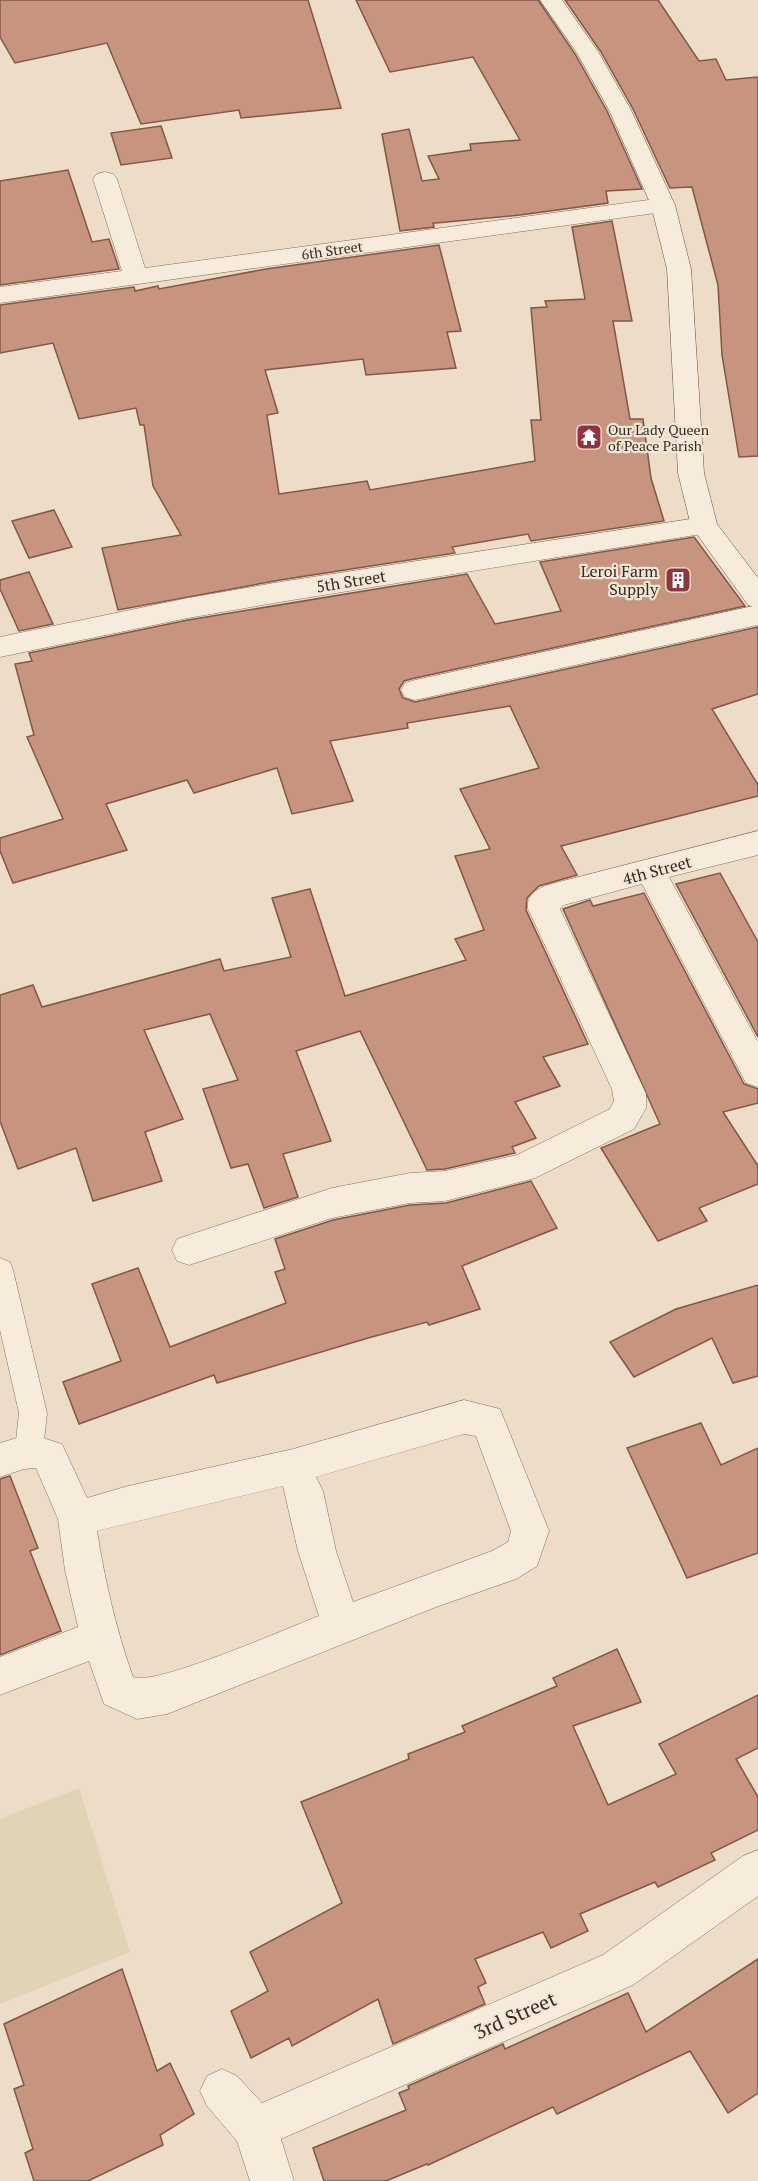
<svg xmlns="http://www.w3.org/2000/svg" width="758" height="2181" viewBox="0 0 758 2181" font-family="'PT Serif',serif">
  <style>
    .farmland { fill: #e1d4b6 }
    .building { fill: #c79480; stroke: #845645; stroke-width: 1.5 }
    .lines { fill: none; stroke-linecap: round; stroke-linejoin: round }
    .service-casing { stroke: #876e5e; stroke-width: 1 }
    .minor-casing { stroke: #876e5e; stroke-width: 1 }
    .secondary-casing { stroke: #684f41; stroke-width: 1 }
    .service { fill: #f7ebdb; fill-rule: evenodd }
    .minor { fill: #f7ebdb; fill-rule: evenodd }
    .secondary { fill: #f7ebdb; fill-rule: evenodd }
    .labels { text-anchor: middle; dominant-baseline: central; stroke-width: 4.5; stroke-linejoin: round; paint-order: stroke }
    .far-street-label { font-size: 14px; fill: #382921; stroke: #f4e7d7 }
    .far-poi-label { font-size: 14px; fill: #382921; stroke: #f4e7d7; text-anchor: start }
    .poi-label { font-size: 16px; fill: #382921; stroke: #f4e7d7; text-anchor: end }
    .street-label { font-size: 16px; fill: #382921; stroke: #f4e7d7 }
    .near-street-label { font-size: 20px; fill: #382921; stroke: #f4e7d7 }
  </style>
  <rect width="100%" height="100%" fill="#ecdcc8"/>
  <path class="farmland" d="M79,1788L130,1952L0,2004V1819Z"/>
  <g class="building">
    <path d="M0,0H308L341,108L241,118L239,110L141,124L107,43L15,63L0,37Z"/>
    <path d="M356,0H538L575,54L607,111L642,189L606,191L608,203L520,215L436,223H433L434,227L400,231L382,134L409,129L422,181L439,179L428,156L471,150L470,144L520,140L473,57L390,72Z"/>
    <path d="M565,0H658L699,61L716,59L726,80L758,77V456L739,457L722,355L718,285L692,187L670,188L633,109L601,52Z"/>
    <path d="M161,126L172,158L121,165L111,133Z"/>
    <path d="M68,170L92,242L109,239L119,269L0,285V181Z"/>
    <path d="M612,221L632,321H613L630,419H643L651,478L664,521L531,541L528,534L452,547L455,553L280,580L118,610L102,548L181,535L153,486L144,425H140L136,408L79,419L53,343L0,353V305L134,287L135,291L158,286L159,289L266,269L439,245L461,331L447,332L456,368L366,375L363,359L265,370L278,413L267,415L279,494L367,481L370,490L535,461L531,420H541L531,308L547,307L545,301L585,299L572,227Z"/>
    <path d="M54,510L72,547L29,558L12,521Z"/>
    <path d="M694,537L745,606L415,678L404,681L399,689L403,698L415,702L758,627V694L712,709L758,785V796L561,846L577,875L539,886L527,898L526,910L588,1044L543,1057L560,1086L515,1102L536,1138L512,1147L515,1153L445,1169L427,1170L360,1031L296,1051L331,1141L283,1154L298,1197L264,1208L248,1164L231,1168L203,1089L238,1080L210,1014L144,1030L183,1119L145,1132L162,1181L93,1201L76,1148L18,1169L0,1121V995L33,985L42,1007L220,959L224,971L291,957L272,898L310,889L345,996L466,960L455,939L484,930L455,856L490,849L460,789L539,768L510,706L407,723L408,728L330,741L353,801L292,814L277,768L194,793L187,780L106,804L127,850L13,883L0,851V838L63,819L27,737L34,735L15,664L32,661L29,653L188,620L467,574L495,624L561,611L540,562Z"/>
    <path d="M29,572L53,624L19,631L0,589V580Z"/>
    <path d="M720,873L758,942V1037L676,884Z"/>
    <path d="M644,893L744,1084L758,1089V1103L723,1112L758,1166V1184L699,1208L707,1221L658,1241L601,1148L660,1124L563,909L590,900L593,906Z"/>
    <path d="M531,1181L557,1228L462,1266L480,1309L429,1325L427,1322L368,1338L217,1383L214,1375L79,1424L63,1382L121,1361L92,1284L138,1268L170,1347L286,1303L275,1272L285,1269L275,1239L333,1220L410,1205L446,1203Z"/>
    <path d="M758,1285V1376L733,1383L712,1338L634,1377L610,1342L676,1309Z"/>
    <path d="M701,1423L721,1465L758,1448V1553L687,1578L627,1448Z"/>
    <path d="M10,1476L38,1548L30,1551L61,1631L0,1655V1479Z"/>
    <path d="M617,1649L641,1702L573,1726L608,1805L676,1774L659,1744L758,1695V1748L736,1759L758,1797V1830L711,1853L715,1860L658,1887L655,1882L580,1914L588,1931L551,1948L543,1932L475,1959L486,1983L478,1987L485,2004L393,2044L378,1999L292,2046L289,2038L251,2058L231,2011L268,1991L250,1952L342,1903L301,1802L409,1759L408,1754L465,1732L462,1726L557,1686L553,1678Z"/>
    <path d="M758,1959V2093L728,2113L690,2051L557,2114L553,2107L428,2165L427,2164L386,2181H324L313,2148L406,2110L399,2093L409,2089L408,2086L503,2044L505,2049L628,1993L646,2032Z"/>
    <path d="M122,1969L157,2071L170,2063L194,2114L160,2135L163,2145L88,2181H34L25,2153L33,2149L14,2089L24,2085L4,2024Z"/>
  </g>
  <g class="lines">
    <g class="service-casing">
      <path id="service" d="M0,1258L10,1262L13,1270L47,1413L43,1450L39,1459L29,1463L19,1459L15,1450L19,1413L0,1330Z"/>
    </g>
    <g class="minor-casing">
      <g id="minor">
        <path d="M105,172L113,174L117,179L145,268L663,198L671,200L675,205L671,210L663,212L0,303V287L122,271L93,179L97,174Z"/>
        <path d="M704,517L714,520L717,526L714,532L280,602L188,618L0,657V637L188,598L280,582Z"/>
        <path d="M758,605V625L415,700L405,697L401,690L405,683L415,680Z"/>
        <path d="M758,831V855L669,877L758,1042V1087L746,1083L642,884L564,905L560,909L646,1094V1108L634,1129L535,1178L445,1201L410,1203L332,1218L189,1265L177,1261L172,1250L177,1239L189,1235L332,1188L410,1173L445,1171L517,1155L610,1109L614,1101L612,1089L528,909C526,892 541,887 555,883Z"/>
        <path d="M464,1400L500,1409L549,1531L537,1566L516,1579L436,1607L167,1714L137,1719L104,1704L89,1661L0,1695V1657L78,1627L65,1570L58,1519L36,1468L24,1469L0,1477V1443L30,1434L62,1444L87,1498L128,1486L293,1449ZM464,1434L476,1436L511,1531L508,1542L492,1551L353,1602L336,1551L323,1491L316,1477ZM283,1486L298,1551L319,1616C290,1627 154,1687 133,1677C116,1629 105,1581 97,1531Z"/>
        <path d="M758,1850V1896L633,1985L281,2139L294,2181H250L237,2141L207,2106L200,2091L207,2076L222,2069L237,2076L262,2103L603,1955L743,1856Z"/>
      </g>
    </g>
    <g class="secondary-casing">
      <path id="secondary" d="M540,0H562L599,53L631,110L675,205L691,269L704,473L717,524L758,578V608L748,605L691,526L678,473L667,269L651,205L609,110L577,53Z"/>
    </g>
    <use href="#service" class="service"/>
    <use href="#minor" class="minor"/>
    <use href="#secondary" class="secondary"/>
  </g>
  <defs>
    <g id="temple-square" transform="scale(1.35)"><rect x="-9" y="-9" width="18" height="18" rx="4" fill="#92323f" stroke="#f4e7d7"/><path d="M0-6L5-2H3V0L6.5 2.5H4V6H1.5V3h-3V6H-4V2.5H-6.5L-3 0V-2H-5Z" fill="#fff"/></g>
    <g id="building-square" transform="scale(1.35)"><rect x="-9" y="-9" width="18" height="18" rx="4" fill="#92323f" stroke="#f4e7d7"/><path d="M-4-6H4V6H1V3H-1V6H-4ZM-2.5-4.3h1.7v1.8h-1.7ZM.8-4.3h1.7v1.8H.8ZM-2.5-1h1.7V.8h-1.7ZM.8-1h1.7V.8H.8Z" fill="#fff"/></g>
  </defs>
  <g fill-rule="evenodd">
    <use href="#temple-square" x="589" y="437"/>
    <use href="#building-square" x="678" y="580"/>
  </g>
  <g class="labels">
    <g class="far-street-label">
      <text transform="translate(332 250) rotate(-8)">6th Street</text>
    </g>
    <g class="far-poi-label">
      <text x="608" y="429">Our Lady Queen<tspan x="608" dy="16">of Peace Parish</tspan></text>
    </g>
    <g class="poi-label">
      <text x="658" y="571">Leroi Farm<tspan x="658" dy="18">Supply</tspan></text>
    </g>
    <g class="street-label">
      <text transform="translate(351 581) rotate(-9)">5th Street</text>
      <text transform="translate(657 870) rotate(-15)">4th Street</text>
    </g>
    <g class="near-street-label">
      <text transform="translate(515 2015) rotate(-24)">3rd Street</text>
    </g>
  </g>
</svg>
